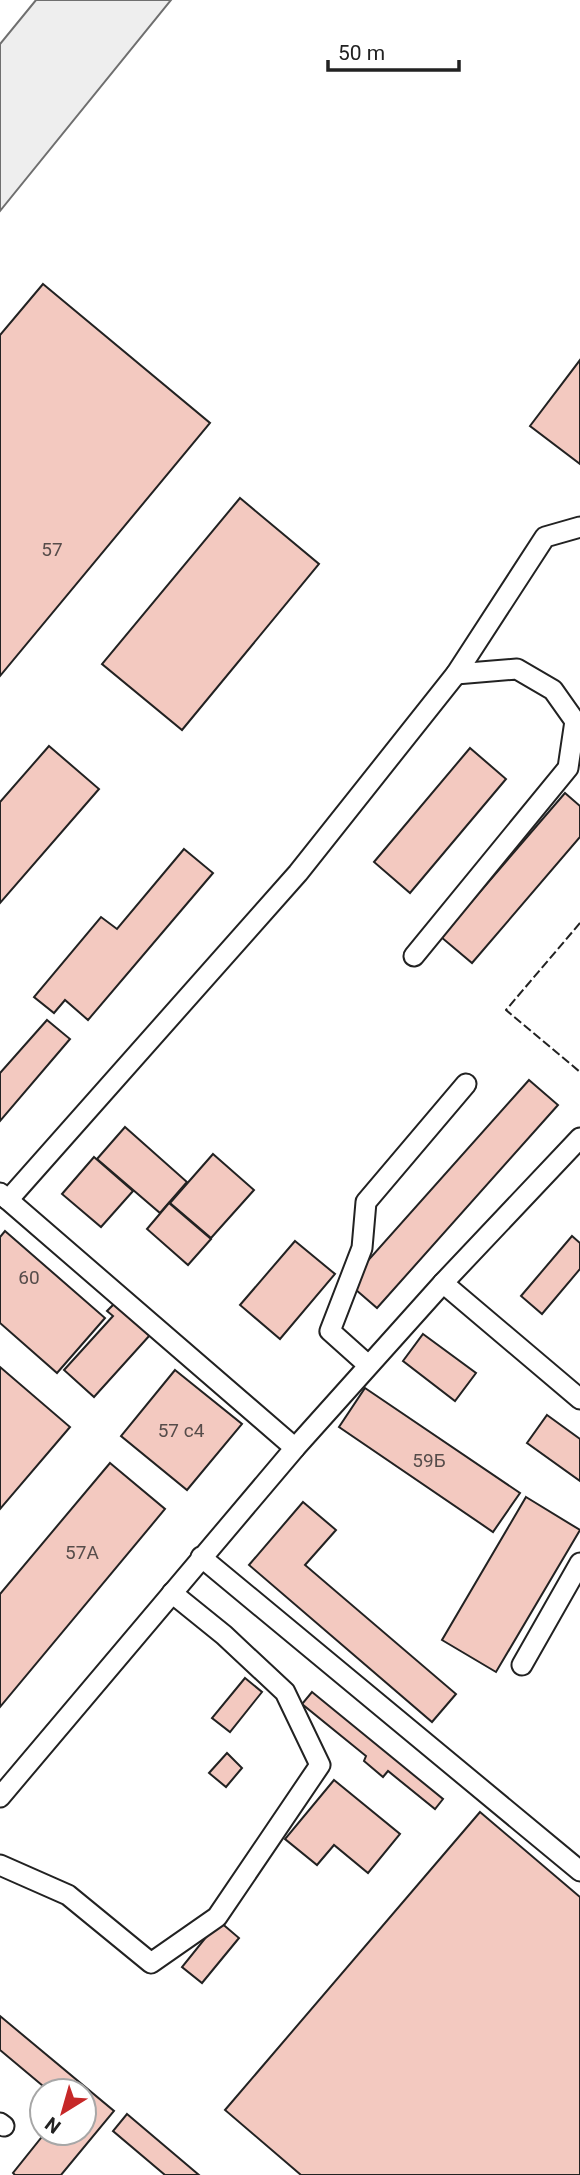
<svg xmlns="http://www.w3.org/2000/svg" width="580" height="2175" viewBox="0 0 580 2175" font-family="Roboto,sans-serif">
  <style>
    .green { fill: #eee; stroke: #6f6f6f; stroke-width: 2 }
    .building { fill: #f3c9c0; stroke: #222; stroke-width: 2 }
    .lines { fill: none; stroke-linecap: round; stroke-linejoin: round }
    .minor-casing { stroke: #222; stroke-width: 23 }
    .minor { stroke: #fff; stroke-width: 19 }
    .fence { stroke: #222; stroke-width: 2; stroke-dasharray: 9 3.5; stroke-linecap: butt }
    .labels { text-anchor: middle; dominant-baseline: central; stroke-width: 5; stroke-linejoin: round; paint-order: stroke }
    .number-label { font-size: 19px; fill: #564c4a }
  </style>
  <rect width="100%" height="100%" fill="#fff"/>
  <path class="green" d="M36,0H171L0,211V44Z"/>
  <g class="building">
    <path d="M43,284L210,423L0,676V335Z"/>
    <path d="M580,360V464L530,426Z"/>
    <path d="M240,498L319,564L182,730L102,664Z"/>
    <path d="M49,746L99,789L0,903V802Z"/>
    <path d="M470,748L506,779L410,893L374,862Z"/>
    <path d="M565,793L580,806V837L472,963L441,937Z"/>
    <path d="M184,849L213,873L88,1020L65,1000L54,1013L34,997L101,917L117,929Z"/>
    <path d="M47,1020L70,1039L0,1121V1073Z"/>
    <path d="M529,1080L558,1105L377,1308L348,1283Z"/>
    <path d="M125,1127L187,1182L160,1213L97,1159Z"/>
    <path d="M213,1154L254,1190L211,1238L170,1203Z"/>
    <path d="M94,1157L133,1191L101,1227L62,1194Z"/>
    <path d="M169,1203L211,1239L188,1265L147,1229Z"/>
    <path d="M5,1231L105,1318L57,1373L0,1323V1237Z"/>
    <path d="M572,1236L580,1243V1269L542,1314L521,1296Z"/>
    <path d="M295,1241L335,1274L280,1339L240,1305Z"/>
    <path d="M115,1303L150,1335L94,1397L64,1370L113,1316L107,1311Z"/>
    <path d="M423,1334L476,1373L455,1401L403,1361Z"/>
    <path d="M0,1367L70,1427L0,1509Z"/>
    <path d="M175,1370L242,1424L187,1490L121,1436Z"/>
    <path d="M365,1388L520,1493L493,1532L339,1427Z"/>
    <path d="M547,1415L580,1439V1481L527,1443Z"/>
    <path d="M110,1463L165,1509L0,1707V1594Z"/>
    <path d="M526,1497L580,1530L496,1672L442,1640Z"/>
    <path d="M303,1502L336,1530L305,1565L456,1694L432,1722L249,1565Z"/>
    <path d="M245,1678L262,1692L230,1732L212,1718Z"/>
    <path d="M312,1692L443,1799L435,1809L388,1771L383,1777L364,1761L366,1756L302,1704Z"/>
    <path d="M227,1753L242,1768L226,1787L209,1773Z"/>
    <path d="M334,1780L400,1834L368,1873L334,1845L317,1865L285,1839Z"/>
    <path d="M480,1812L580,1897V2175H301L225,2110Z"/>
    <path d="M219,1921L239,1938L202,1983L182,1967Z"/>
    <path d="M0,2016L114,2111L61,2175H15L13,2173L45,2133H84V2091H49L0,2050Z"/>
    <path d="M127,2114L199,2175H165L113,2131Z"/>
  </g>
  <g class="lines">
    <g class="minor-casing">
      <g id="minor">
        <path d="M414,956L568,768L575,721L553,690L517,669L456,674"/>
        <path d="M0,1193L295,1448"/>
        <path d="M8,1200L298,873L456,674L545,537L580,527"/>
        <path d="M443,1283L580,1399"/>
        <path d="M368,1365L330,1331L362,1248L366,1202L466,1084"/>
        <path d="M201,1557L580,1871"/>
        <path d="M522,1665L580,1563"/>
        <path d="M0,1797L295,1448L443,1283L580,1138"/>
        <path d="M0,1865L68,1895L151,1963L217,1917L320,1765L285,1692L224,1635L172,1593"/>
        <path d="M0,2123L4,2126"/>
      </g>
    </g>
    <use href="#minor" class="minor"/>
    <path class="fence" d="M580,923L506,1010L580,1072"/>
  </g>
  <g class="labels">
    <g class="number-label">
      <text x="52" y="549">57</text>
      <text x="29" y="1277">60</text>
      <text x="181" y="1430">57 с4</text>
      <text x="429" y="1460">59Б</text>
      <text x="82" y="1552">57А</text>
    </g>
  </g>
  <g transform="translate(63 2112) rotate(217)"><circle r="33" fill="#ffffff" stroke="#a7a7a7" stroke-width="2"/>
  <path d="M0-5L12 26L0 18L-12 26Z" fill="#c62828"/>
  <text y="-10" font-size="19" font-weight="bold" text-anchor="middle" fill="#222222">N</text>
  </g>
  <path d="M328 60v10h131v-10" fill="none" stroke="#222222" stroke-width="3.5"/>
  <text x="338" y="60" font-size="21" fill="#222222" stroke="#ffffff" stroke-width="5" paint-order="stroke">50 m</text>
</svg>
